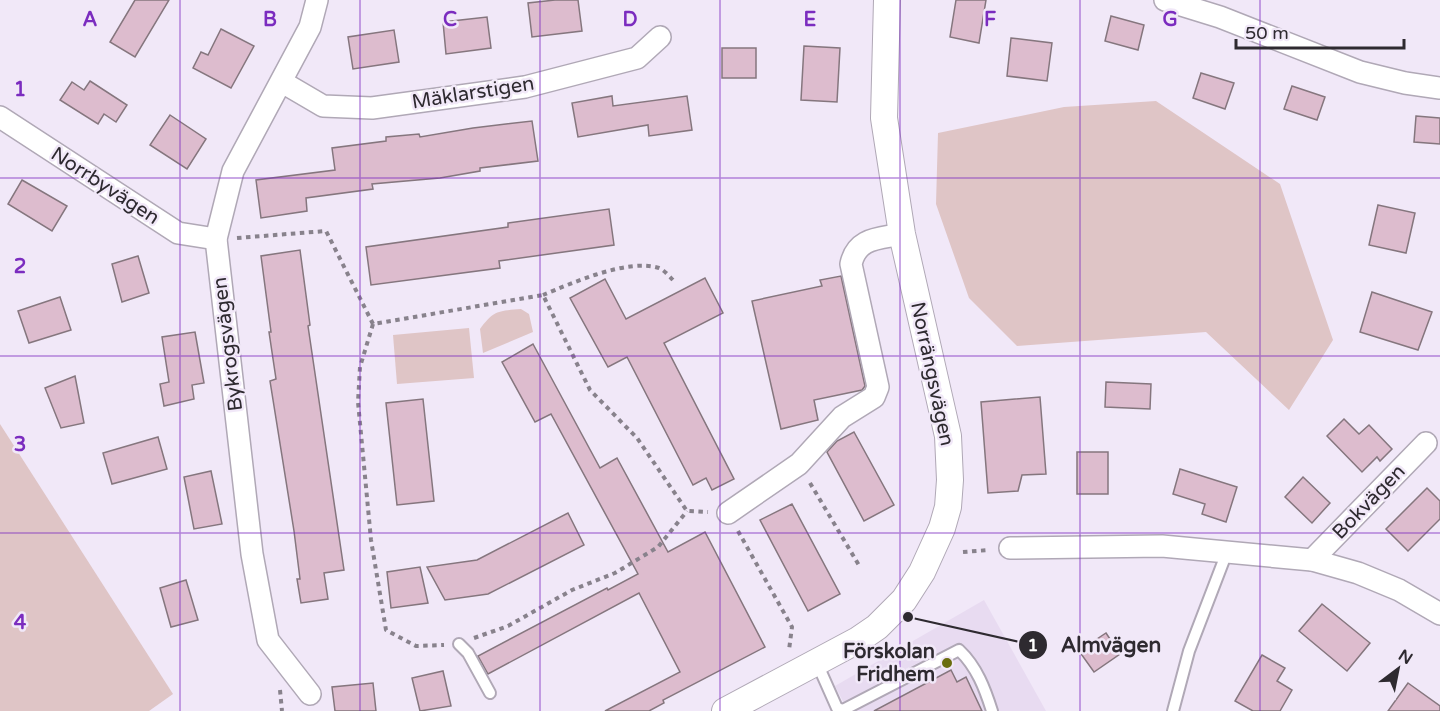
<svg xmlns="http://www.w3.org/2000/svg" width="1440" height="711" viewBox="0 0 1440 711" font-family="'Varela Round',sans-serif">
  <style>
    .built { fill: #e8dbf1 }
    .green { fill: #dfc5c6 }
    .building { fill: #ddbcce; stroke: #85767e; stroke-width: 1.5 }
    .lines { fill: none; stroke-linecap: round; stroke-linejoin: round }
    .service-casing { stroke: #b0a8b6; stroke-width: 14 }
    .minor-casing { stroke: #b0a8b6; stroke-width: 24 }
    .tertiary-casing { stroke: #b0a8b6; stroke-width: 28 }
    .path { stroke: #88828c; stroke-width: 4; stroke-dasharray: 4.5 4.5; stroke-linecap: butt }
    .service { stroke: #fff; stroke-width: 10 }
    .minor { stroke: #fff; stroke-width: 21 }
    .tertiary { stroke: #fff; stroke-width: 26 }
    .grid { fill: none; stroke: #7b2cbf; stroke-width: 1.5; stroke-opacity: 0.55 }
    .poi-dot { fill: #6a6d0f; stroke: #f1e8f8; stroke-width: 2 }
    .labels { text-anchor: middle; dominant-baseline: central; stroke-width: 5; stroke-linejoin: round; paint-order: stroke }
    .street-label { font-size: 20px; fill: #2e2a30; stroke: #f1e8f8 }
    .poi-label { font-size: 20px; font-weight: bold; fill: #2e2a30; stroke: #f1e8f8; text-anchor: end }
    .grid-label { font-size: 20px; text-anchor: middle; font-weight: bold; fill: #7b2cbf; stroke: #f1e8f8; stroke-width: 5; stroke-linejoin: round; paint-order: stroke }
    .leader { fill: none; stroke: #2e2a30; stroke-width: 2 }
    .callout-dot { fill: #2e2a30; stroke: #f1e8f8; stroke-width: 2 }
    .mark-label { font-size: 18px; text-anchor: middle; font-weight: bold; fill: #fff }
    .callout-label { font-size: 21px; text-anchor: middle; font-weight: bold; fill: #2e2a30; stroke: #f1e8f8; stroke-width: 5; stroke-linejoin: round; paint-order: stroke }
  </style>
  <rect width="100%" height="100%" fill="#f1e8f8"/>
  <path class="built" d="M984,600L1046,711H848L835,686Z"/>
  <g class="green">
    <path d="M1156,101L1280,184L1333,340L1289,410L1206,332L1017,346L969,298L936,204L938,133L1064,107Z"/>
    <path d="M521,309L529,314L533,332L483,353L480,329C494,310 498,311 521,309Z"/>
    <path d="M469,328L474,378L397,384L393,335Z"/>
    <path d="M0,424L173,694L149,711H0Z"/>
  </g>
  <g class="building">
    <path d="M135,0H169L135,57L110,42Z"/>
    <path d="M555,0H578L582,31L532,37L528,3Z"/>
    <path d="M956,0H986L979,43L950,37Z"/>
    <path d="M1111,16L1144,25L1138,50L1105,41Z"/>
    <path d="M487,17L491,48L446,54L443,22Z"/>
    <path d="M221,29L254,46L231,88L193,68L201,52L208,55Z"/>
    <path d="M394,30L399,62L353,69L348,37Z"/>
    <path d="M1011,38L1052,43L1047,81L1007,76Z"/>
    <path d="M804,46L840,48L837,102L801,100Z"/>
    <rect x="722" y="48" width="34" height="30"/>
    <path d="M1201,73L1234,83L1225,109L1193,98Z"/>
    <path d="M90,81L127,105L116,122L104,114L98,124L60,100L72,82L84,90Z"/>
    <path d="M1292,86L1325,97L1317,120L1284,109Z"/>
    <path d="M612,96L613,106L687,96L692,130L649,136L648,125L578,137L572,103Z"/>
    <path d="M170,115L206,139L187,169L150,145Z"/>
    <path d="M1416,116L1440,118V144L1414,142Z"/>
    <path d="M532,121L538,161L480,168V171L440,178L372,184L373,189L306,198L307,211L261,218L256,180L335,170L332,148L386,141V137L419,134L420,137L473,128Z"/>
    <path d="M22,180L67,206L52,231L8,204Z"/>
    <path d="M1378,205L1415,213L1406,253L1369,245Z"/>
    <path d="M609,209L614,245L499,261L500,268L371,285L366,247L508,227V223Z"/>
    <path d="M300,250L310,325L308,326L344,570L324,573L328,599L301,603L297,579H300L294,531L270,381L276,379L269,332H271L261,256Z"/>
    <path d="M138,256L149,293L122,302L112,264Z"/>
    <path d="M841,276L865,386L862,390L814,400L818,420L781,429L752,301L822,286L820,280Z"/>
    <path d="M705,278L723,313L664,343L734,479L712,490L706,478L693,485L627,357L608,367L570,298L605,279L626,319Z"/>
    <path d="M1372,292L1432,312L1418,350L1360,332Z"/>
    <path d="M60,297L71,330L29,343L18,311Z"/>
    <path d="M195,332L204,383L192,385L194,399L164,406L160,384L169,382L162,337Z"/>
    <path d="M533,344L600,468L617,458L668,552L705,532L765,647L663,700L664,703L649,711H605L680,672L639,593L488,674L478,656L607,588L608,590L638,574L551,414L535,422L502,362Z"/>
    <path d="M75,376L84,423L61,428L45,388Z"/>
    <path d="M1106,382L1151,384L1150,409L1105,407Z"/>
    <path d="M1040,397L1046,474L1022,475L1018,491L988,493L981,402Z"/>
    <path d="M423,399L434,501L397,505L386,403Z"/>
    <path d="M1344,419L1359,434L1369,425L1392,449L1380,461L1377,457L1362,472L1327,436Z"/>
    <path d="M854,432L894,505L864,521L827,452L837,441Z"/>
    <path d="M158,437L167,469L112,484L103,453Z"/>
    <rect x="1077" y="452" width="31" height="42"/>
    <path d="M1180,469L1237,487L1226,522L1202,514L1205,504L1173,494Z"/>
    <path d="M211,471L222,524L194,529L184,477Z"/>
    <path d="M1303,477L1330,503L1312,523L1285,497Z"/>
    <path d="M1427,488L1440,501V519L1408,551L1386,529Z"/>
    <path d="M792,504L840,594L808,611L760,520Z"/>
    <path d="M568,513L584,545L488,594L445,600L427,567L477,560Z"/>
    <path d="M420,567L428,603L391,608L387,572Z"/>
    <path d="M186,580L198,620L171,627L160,588Z"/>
    <path d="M1322,604L1370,643L1347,671L1299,631Z"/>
    <path d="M1106,633L1120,654L1094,672L1079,651Z"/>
    <path d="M1262,655L1285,668L1277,681L1292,690L1280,711H1253L1235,701Z"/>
    <path d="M951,670L957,682L966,677L982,711H874Z"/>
    <path d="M443,671L451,706L420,711L412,678Z"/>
    <path d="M373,683L376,711H335L332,687Z"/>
    <path d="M1408,683L1440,706V711H1388Z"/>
  </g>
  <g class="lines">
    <g class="service-casing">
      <g id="service">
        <path d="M459,644L468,653L490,693"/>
        <path d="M817,663L837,708L843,710L959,650C977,667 985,689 992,711"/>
        <path d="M1173,711L1189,651L1227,552"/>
      </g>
    </g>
    <g class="minor-casing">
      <g id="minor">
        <path d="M1165,0L1220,17L1360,72L1405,83L1440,88"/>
        <path d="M282,82L323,106L372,108L525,87L637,58L660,37"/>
        <path d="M0,117L178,233L216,239"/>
        <path d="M728,513L799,464L842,417L874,397L878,387L851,264C857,237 879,239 902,234"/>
        <path d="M1010,548L1162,546L1312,560L1358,573L1399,590L1440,614"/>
        <path d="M1312,560L1426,443"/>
        <path d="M310,694L268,640L252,554L216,239L233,171L310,27L317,0"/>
      </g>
    </g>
    <g class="tertiary-casing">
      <path id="tertiary" d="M725,711L858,640L877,627L904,600L922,572L942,528L948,507L950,480L948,436L902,234L884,118L887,0"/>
    </g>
    <g class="path">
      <path d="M237,238L326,231L373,324L543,295L590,390L637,438L687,511L708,512"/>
      <path d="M543,295C572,283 628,258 659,268C664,270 669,276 673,280"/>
      <path d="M373,324L360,367L358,402L371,540L386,630L416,646L444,645"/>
      <path d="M810,483L860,567"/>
      <path d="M738,531L792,627L789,650"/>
      <path d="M963,552L989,550"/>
      <path d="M474,638L508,626L572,590L615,573L658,547L687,511"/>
      <path d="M280,690L282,711"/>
    </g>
    <use href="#service" class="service"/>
    <use href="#minor" class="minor"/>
    <use href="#tertiary" class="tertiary"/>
  </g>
  <path class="grid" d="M180,0V711M360,0V711M540,0V711M720,0V711M900,0V711M1080,0V711M1260,0V711M0,178H1440M0,356H1440M0,533H1440"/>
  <circle class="poi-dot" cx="947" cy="663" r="6"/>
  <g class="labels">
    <g class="street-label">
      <text transform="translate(473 93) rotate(-9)">Mäklarstigen</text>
      <text transform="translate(105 186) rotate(33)">Norrbyvägen</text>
      <text transform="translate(228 344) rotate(-97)">Bykrogsvägen</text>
      <text transform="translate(932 374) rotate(78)">Norrängsvägen</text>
      <text transform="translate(1369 502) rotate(-46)">Bokvägen</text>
    </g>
    <g class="poi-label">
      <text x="935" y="652">Förskolan<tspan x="935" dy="23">Fridhem</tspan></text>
    </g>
  </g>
  <g class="grid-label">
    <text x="90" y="26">A</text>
    <text x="270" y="26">B</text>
    <text x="450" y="26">C</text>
    <text x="630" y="26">D</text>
    <text x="810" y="26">E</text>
    <text x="990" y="26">F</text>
    <text x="1170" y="26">G</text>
    <text x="20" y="96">1</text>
    <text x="20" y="273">2</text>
    <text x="20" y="451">3</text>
    <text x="20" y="629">4</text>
  </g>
  <path class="leader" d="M908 617L1033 645"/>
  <g class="callout-dot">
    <circle cx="908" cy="617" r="6"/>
    <circle cx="1033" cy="645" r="15"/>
  </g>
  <g class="mark-label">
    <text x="1033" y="651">1</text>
  </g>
  <g class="callout-label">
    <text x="1111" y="652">Almvägen</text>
  </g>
  <g transform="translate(1398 669) rotate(32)" stroke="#f1e8f8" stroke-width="4.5" paint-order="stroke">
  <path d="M0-4.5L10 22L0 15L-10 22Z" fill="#2e2a30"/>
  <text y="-9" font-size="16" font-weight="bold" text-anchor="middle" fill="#2e2a30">N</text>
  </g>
  <path d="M1236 39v9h168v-9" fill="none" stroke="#2e2a30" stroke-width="3"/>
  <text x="1245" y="39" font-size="18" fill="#2e2a30" stroke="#f1e8f8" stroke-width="4.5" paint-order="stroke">50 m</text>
</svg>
